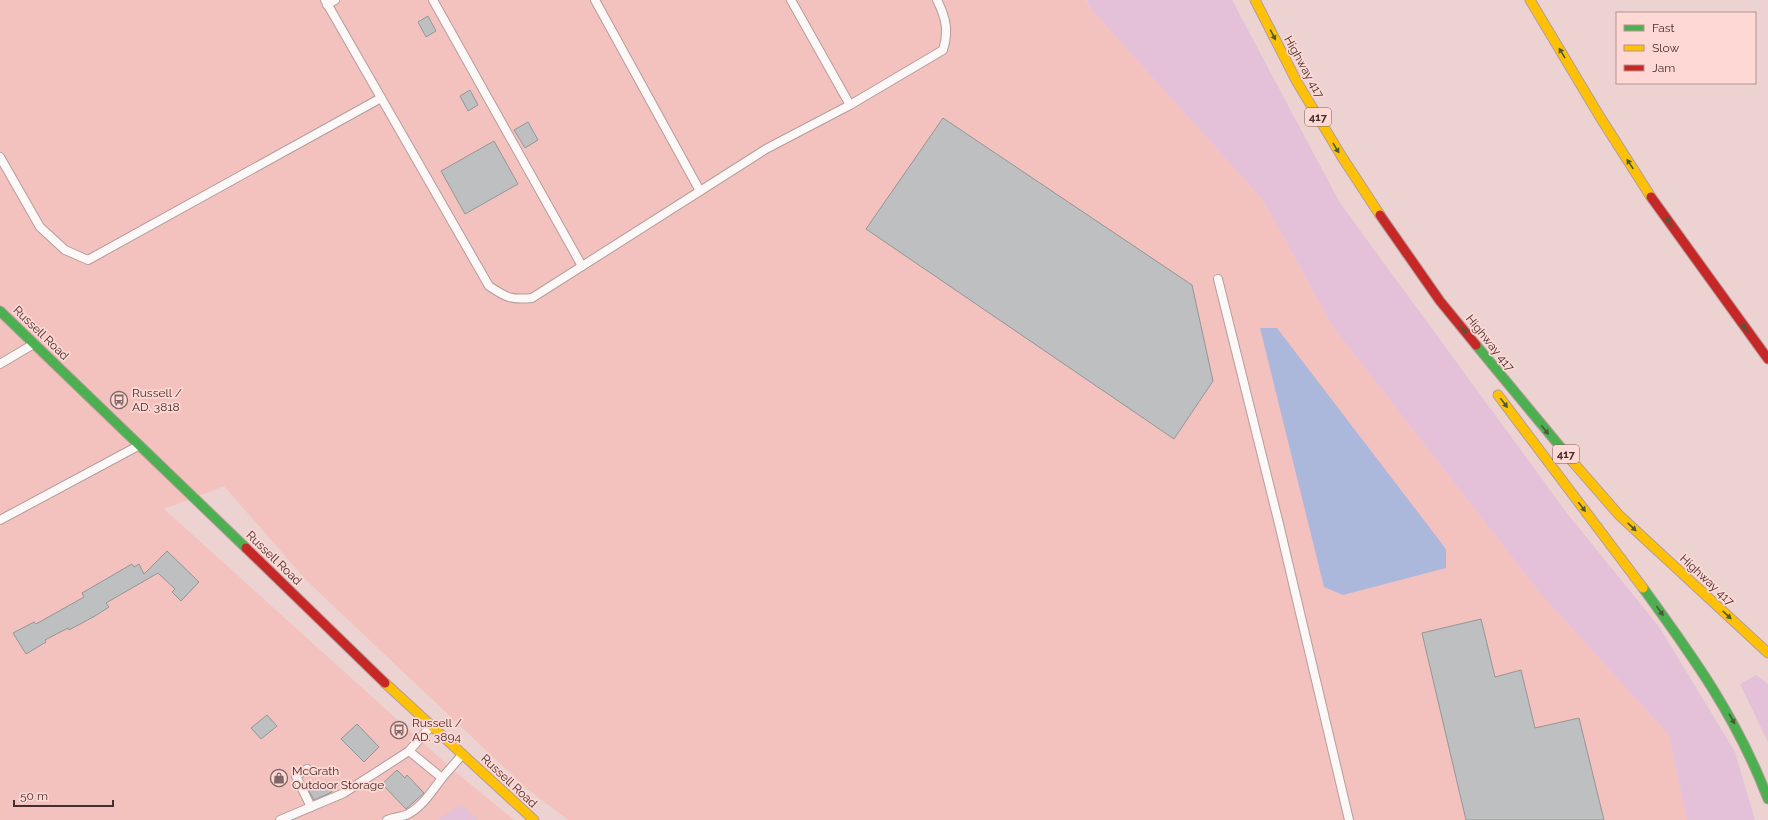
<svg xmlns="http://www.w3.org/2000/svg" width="1768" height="820" viewBox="0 0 1768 820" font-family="Raleway,sans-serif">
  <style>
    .built { fill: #f4c2be }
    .green { fill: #e4c0d9 }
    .water { fill: #acb7dc }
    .building { fill: #bdbfc0; stroke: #949696 }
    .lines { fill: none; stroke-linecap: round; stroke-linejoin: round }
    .lane-casing { stroke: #b39d9b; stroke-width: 10 }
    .fast-casing { stroke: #b39d9b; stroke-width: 11 }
    .slow-casing { stroke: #b39d9b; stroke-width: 11 }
    .jam-casing { stroke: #b39d9b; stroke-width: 11 }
    .lane { stroke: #fcf8f8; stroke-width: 8 }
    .fast { stroke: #4caf50; stroke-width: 9 }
    .slow { stroke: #ffc107; stroke-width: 9 }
    .jam { stroke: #c62828; stroke-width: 9 }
    .oneway { fill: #485b39 }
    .labels { text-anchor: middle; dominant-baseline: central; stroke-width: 3.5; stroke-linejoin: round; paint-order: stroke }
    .shield { fill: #fed8d4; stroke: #7d615e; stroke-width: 1 }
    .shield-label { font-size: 11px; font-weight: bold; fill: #462e2c }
    .street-label { font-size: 12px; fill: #462e2c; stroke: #fed8d4 }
    .poi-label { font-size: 12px; fill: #462e2c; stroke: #fed8d4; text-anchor: start }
  </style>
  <rect width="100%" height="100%" fill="#ecd2d0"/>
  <path class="built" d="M0,0H1085L1091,9L1263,200L1333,327L1540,593L1669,735L1687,820H568L526,788L307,581L224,486L164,509L452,769L514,820H0Z"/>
  <g class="green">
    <path d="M1086,0H1232L1340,203L1566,512L1660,628L1735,752L1755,820H1687L1669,735L1540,593L1333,327L1263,200L1091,9Z"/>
    <path d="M1756,675L1768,684V742L1740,684Z"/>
    <path d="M461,805L478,820H436Z"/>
  </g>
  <path class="water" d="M1260,328H1277L1446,549V568L1343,595L1324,587Z"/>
  <g class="building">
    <path d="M428,16L436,31L426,37L418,22Z"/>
    <path d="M470,90L478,105L468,111L460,96Z"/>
    <path d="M943,118L1192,285L1213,381L1174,439L866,229Z"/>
    <path d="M528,122L538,140L525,148L514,130Z"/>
    <path d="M494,141L518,184L465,214L441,171Z"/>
    <path d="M167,551L199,582L181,601L172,592L175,589L158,573L106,603L109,607L95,616L69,630L68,628L45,640L46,642L26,654L13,633L34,622L36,624L84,597L82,593L132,564L134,567L139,564L144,574Z"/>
    <path d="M1481,619L1495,677L1521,670L1535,728L1579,718L1604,820H1466L1422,633Z"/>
    <path d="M267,715L277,726L261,739L251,728Z"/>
    <path d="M357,724L379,747L364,762L341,739Z"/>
    <path d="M397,770L405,778L407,775L424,793L406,809L382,784Z"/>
    <path d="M326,782L332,792L314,800L309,791Z"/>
  </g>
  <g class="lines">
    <g class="lane-casing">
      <g id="lane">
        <path d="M325,0L489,286C507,298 511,300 532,298L766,149L850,105L943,50C949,31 946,18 937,0"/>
        <path d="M433,0L582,266"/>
        <path d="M595,0L700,191"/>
        <path d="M791,0L850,105"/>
        <path d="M327,5L335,0"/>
        <path d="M0,157L40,227L65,250L88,260L381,98"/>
        <path d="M1218,279L1279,524L1349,820"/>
        <path d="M0,364L32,345"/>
        <path d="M0,520L138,446"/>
        <path d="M409,751L442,778L462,755"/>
        <path d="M307,769L296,776L311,807"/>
        <path d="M280,820L344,793L409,751L431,726"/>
        <path d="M387,820C393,817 403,817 408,814C423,806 432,791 442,778"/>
      </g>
    </g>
    <g class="fast-casing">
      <g id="fast">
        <path d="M0,311L246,548"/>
        <path d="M1476,345L1572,461"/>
        <path d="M1643,588C1694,658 1737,718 1768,799"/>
      </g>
    </g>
    <g class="slow-casing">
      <g id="slow">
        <path d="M1255,0L1297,82L1342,157L1380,215"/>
        <path d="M1530,0L1600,117L1651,197"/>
        <path d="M1498,395L1643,588"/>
        <path d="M1572,461L1619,515L1768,653"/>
        <path d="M385,683L534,820"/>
      </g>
    </g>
    <g class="jam-casing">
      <g id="jam">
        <path d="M1651,197L1768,359"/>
        <path d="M1380,215L1440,301L1476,345"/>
        <path d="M246,548L385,683"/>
      </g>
    </g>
    <use href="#lane" class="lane"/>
    <use href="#fast" class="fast"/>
    <use href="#slow" class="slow"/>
    <use href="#jam" class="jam"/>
  </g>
  <defs><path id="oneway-solid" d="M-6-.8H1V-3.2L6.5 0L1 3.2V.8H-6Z"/></defs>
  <g class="oneway">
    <use href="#oneway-solid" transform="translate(1273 35) rotate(63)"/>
    <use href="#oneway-solid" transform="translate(1562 53) rotate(-121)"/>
    <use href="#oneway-solid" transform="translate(1336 148) rotate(59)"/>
    <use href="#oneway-solid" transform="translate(1630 164) rotate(-123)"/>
    <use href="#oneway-solid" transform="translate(1669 222) rotate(-125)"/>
    <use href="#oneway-solid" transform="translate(1745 328) rotate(-126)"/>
    <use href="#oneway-solid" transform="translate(1463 329) rotate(51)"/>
    <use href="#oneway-solid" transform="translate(1504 403) rotate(53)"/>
    <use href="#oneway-solid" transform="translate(1545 430) rotate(51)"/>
    <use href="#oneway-solid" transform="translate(1582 507) rotate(53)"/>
    <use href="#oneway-solid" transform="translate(1632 527) rotate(43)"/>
    <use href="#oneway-solid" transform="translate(1660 611) rotate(54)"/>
    <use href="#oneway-solid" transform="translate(1727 615) rotate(43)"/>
    <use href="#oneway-solid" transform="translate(1732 719) rotate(61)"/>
  </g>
  <defs>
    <g id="bus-ring" transform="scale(0.9)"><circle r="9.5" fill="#fed8d4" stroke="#806765" stroke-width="1.5"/><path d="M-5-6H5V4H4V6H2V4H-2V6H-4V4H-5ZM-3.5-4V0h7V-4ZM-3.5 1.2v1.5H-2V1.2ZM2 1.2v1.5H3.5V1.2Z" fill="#806765"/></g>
    <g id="shop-ring" transform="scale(0.9)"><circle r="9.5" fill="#fed8d4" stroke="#806765" stroke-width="1.5"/><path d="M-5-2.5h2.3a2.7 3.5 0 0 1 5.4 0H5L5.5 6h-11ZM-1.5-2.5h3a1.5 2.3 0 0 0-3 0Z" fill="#806765"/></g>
  </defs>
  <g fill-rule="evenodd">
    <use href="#bus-ring" x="119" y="400"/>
    <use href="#bus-ring" x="399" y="730"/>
    <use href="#shop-ring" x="279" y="778"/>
  </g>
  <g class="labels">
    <g class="shield">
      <rect x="1305" y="108" width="26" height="18" rx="3"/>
      <rect x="1553" y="445" width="26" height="18" rx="3"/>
    </g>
    <g class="shield-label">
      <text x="1318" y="117">417</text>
      <text x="1566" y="454">417</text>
    </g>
    <g class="street-label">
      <text transform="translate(1304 67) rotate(61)">Highway 417</text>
      <text transform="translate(41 333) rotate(44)">Russell Road</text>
      <text transform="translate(1490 343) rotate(51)">Highway 417</text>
      <text transform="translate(274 558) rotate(44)">Russell Road</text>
      <text transform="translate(1707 580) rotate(43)">Highway 417</text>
      <text transform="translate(509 781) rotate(43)">Russell Road</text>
    </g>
    <g class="poi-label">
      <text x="132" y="393">Russell /<tspan x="132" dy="14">AD. 3818</tspan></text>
      <text x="412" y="723">Russell /<tspan x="412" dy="14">AD. 3894</tspan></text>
      <text x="292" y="771">McGrath<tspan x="292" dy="14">Outdoor Storage</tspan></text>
    </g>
  </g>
  <rect x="1616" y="12" width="140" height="72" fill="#fed8d4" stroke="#b49491"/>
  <rect x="1624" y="25" width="20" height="6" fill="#4caf50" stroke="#b49491"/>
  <text x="1652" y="32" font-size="12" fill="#462e2c">Fast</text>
  <rect x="1624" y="45" width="20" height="6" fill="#ffc107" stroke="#b49491"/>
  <text x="1652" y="52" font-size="12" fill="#462e2c">Slow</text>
  <rect x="1624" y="65" width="20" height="6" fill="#c62828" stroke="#b49491"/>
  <text x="1652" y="72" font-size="12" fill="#462e2c">Jam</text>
  <path d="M14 800v6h99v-6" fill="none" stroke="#462e2c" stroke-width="2"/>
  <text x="20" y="800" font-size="12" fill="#462e2c" stroke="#fed8d4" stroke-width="3" paint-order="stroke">50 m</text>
</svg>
